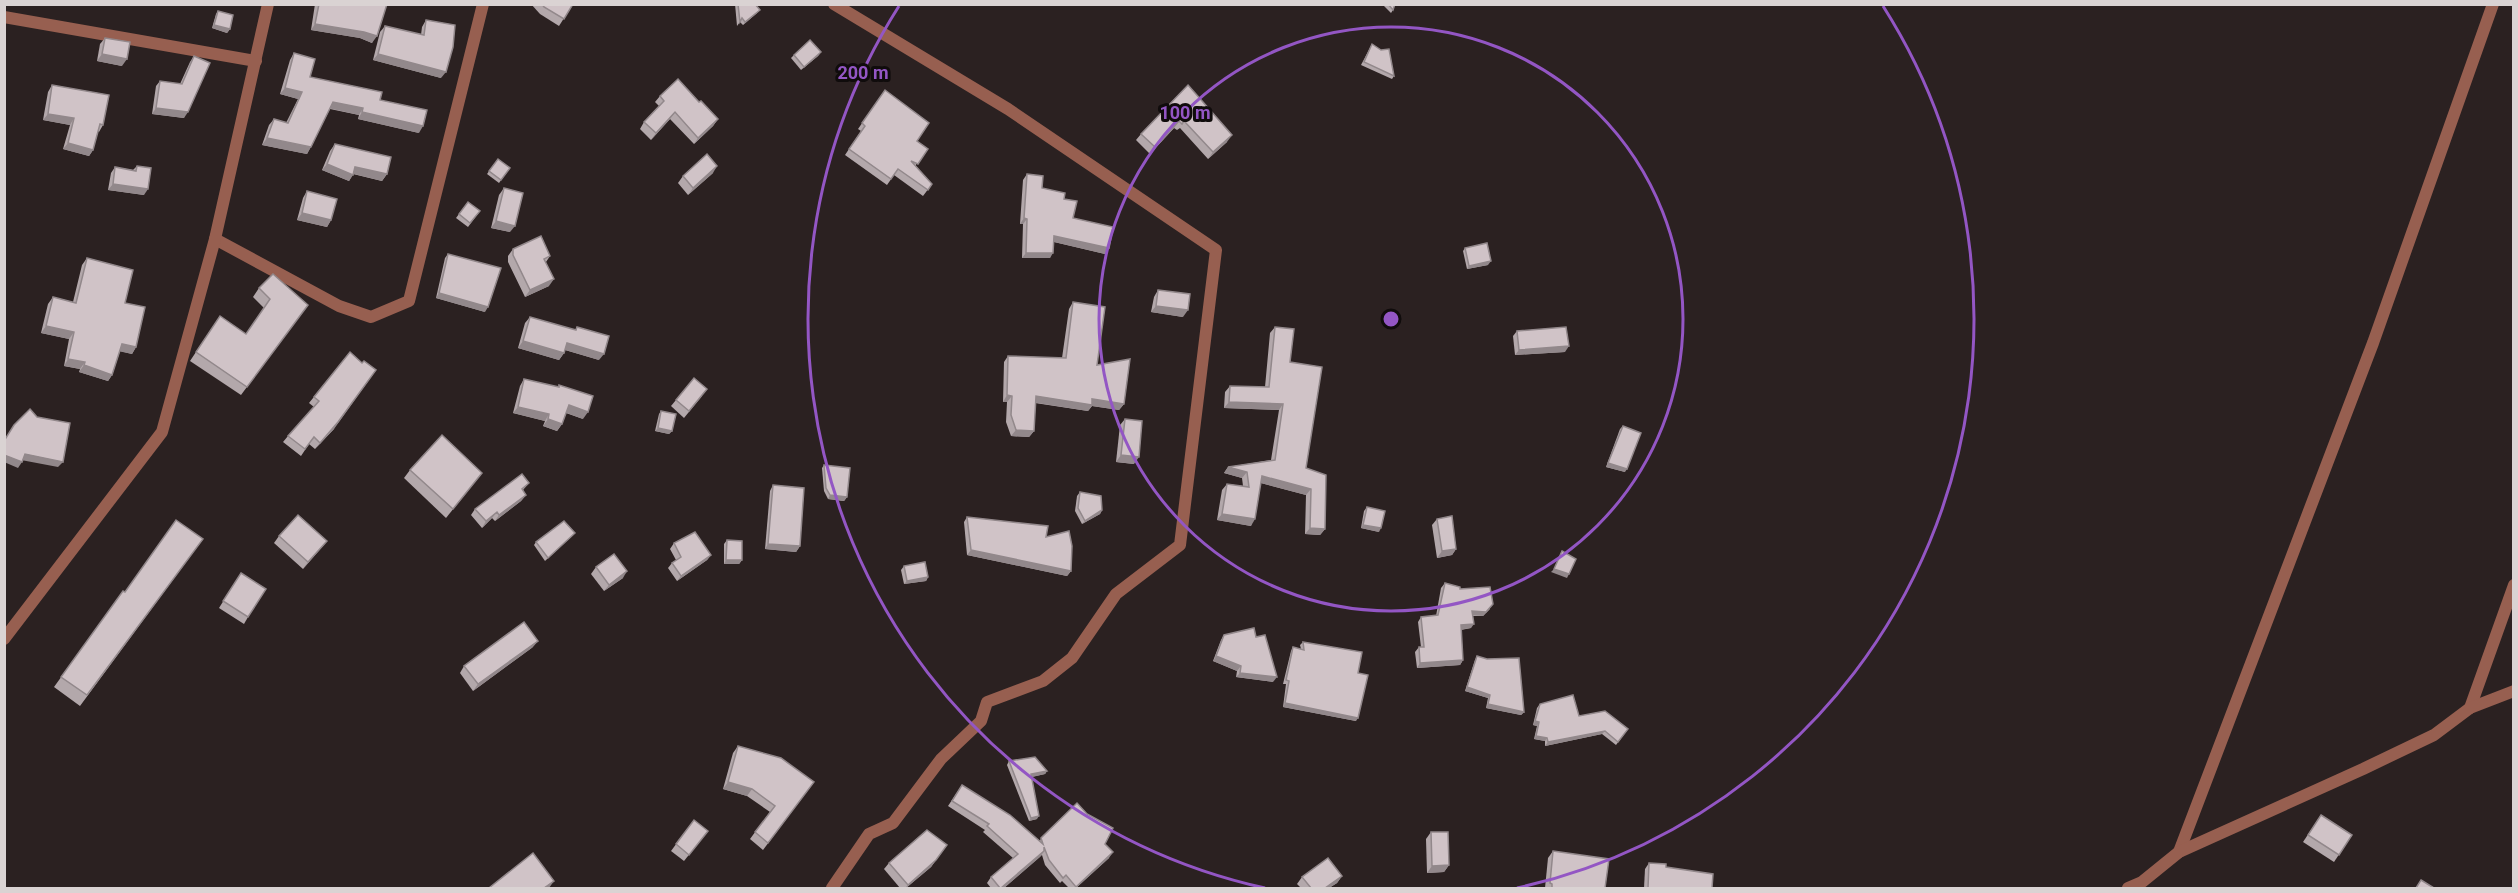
<svg xmlns="http://www.w3.org/2000/svg" width="2518" height="893" viewBox="0 0 2518 893" font-family="Roboto,sans-serif">
  <style>
    .lines { fill: none; stroke-linecap: round; stroke-linejoin: round }
    .street { stroke: #975f50; stroke-width: 12 }
    .wall { fill: #b3a8ab }
    .shaded-wall { fill: #92888b }
    .building { fill: #d0c3c7; stroke: #92888b; stroke-width: 1.5 }
    .ring { fill: none; stroke: #9356c4; stroke-width: 3 }
    .centre { fill: #9356c4; stroke: #100c0c; stroke-width: 3 }
    .ring-label { font-size: 18px; text-anchor: middle; font-weight: bold; fill: #9356c4; stroke: #100c0c; stroke-width: 6; stroke-linejoin: round; paint-order: stroke }
  </style>
  <rect width="100%" height="100%" fill="#2b2121"/>
  <g class="lines">
    <g class="street">
      <path d="M4,17L256,61"/>
      <path d="M215,239L339,306L371,317L409,301L483,4"/>
      <path d="M4,639L162,432L215,239L268,4"/>
      <path d="M2470,708L2514,585"/>
      <path d="M2179,852L2373,343L2493,4"/>
      <path d="M832,888L869,834L893,823L941,759L981,721L987,702L1043,681L1072,658L1116,594L1180,545L1216,250L1008,109L834,4"/>
      <path d="M2128,888L2142,882L2179,852L2363,769L2434,735L2470,708L2514,691"/>
    </g>
  </g>
  <g class="wall">
    <path d="M315,4H387L372,43L360,38L311,30Z"/>
    <path d="M531,4H573L559,26L540,14Z"/>
    <path d="M735,4H755L757,13L743,25L740,22L737,26Z"/>
    <path d="M1382,4H1395L1393,10L1391,13Z"/>
    <path d="M218,11L230,29L227,33L212,28L216,14Z"/>
    <path d="M426,20L441,78L373,60L380,32L385,26L421,35L422,27Z"/>
    <path d="M105,38L122,66L97,61L100,44Z"/>
    <path d="M1372,44L1381,50L1394,76L1392,79L1361,65Z"/>
    <path d="M821,52L818,56L801,70L791,58L794,55Z"/>
    <path d="M294,53L310,77L380,100L419,133L358,119L359,115L330,109L307,154L262,145L269,125L274,119L286,123L298,99L280,94L290,60Z"/>
    <path d="M194,56L184,118L152,114L156,86L160,81L180,84L190,62Z"/>
    <path d="M52,85L103,125L99,132L98,131L93,150L89,156L63,149L70,125L43,120L48,92Z"/>
    <path d="M1188,85L1227,142L1208,159L1180,128L1177,130L1174,128L1150,154L1136,140L1141,134Z"/>
    <path d="M885,90L917,141L916,166L932,184L923,196L894,175L887,185L845,155L861,131L858,129Z"/>
    <path d="M660,96L699,102L718,119L713,126L694,144L670,119L651,140L640,129L644,122L659,106L655,102Z"/>
    <path d="M335,144L387,174L382,181L353,174L349,181L322,170L330,151Z"/>
    <path d="M498,159L510,168L499,183L487,174Z"/>
    <path d="M137,166L144,195L108,190L111,173L115,167L133,170Z"/>
    <path d="M713,173L688,195L678,183L683,176Z"/>
    <path d="M1027,174L1042,188L1064,199L1073,218L1109,248L1105,254L1054,242L1050,258H1022L1023,224H1020L1023,180Z"/>
    <path d="M504,188L510,232L491,228L499,195Z"/>
    <path d="M307,191L331,220L327,227L297,220L303,198Z"/>
    <path d="M468,202L480,211L468,227L456,218Z"/>
    <path d="M1465,248L1488,265L1467,269L1463,251Z"/>
    <path d="M513,249L550,256L546,262L549,286L525,297L508,262V256Z"/>
    <path d="M448,254L485,312L436,298L445,258Z"/>
    <path d="M87,258L125,303L136,347L132,354L120,351L112,375L108,381L79,372L80,369L64,366L69,339L41,333L48,304L53,297L73,302L82,265Z"/>
    <path d="M259,288L308,305L241,395L190,361L220,316L246,334L264,308L253,297Z"/>
    <path d="M1158,290L1183,317L1151,312L1154,297Z"/>
    <path d="M1073,302L1097,365L1124,404L1119,410L1092,406L1088,411L1035,403L1034,431L1029,437L1011,436L1006,422L1007,402H1003L1004,362L1008,356L1062,358L1069,309Z"/>
    <path d="M530,317L575,330L577,327L599,360L565,350L564,353L559,360L518,348L525,323Z"/>
    <path d="M1275,327L1290,362L1306,468L1325,529L1320,535L1305,534L1306,495L1261,483L1251,526L1217,520L1222,490L1227,484L1243,486L1242,478L1224,473L1228,467L1271,460L1279,410L1224,408L1225,392L1230,386L1265,387L1270,333Z"/>
    <path d="M1517,331L1565,352L1515,355L1513,336Z"/>
    <path d="M350,352L334,429L315,449L309,444L301,456L283,442L288,436L314,407L309,403Z"/>
    <path d="M524,379L558,387L559,385L583,419L566,413L562,424L557,431L543,426L545,421L513,413L520,386Z"/>
    <path d="M702,396L684,418L671,406L676,400Z"/>
    <path d="M661,411L672,431L669,434L655,431L659,414Z"/>
    <path d="M1125,419L1134,464L1116,462L1120,425Z"/>
    <path d="M1623,426L1625,472L1606,467L1620,429Z"/>
    <path d="M824,465L847,497L844,501L828,499L824,491L822,468Z"/>
    <path d="M410,470L482,473L446,518L404,478Z"/>
    <path d="M529,483L523,490L526,495L521,501L495,521L492,518L482,528L471,515L475,509Z"/>
    <path d="M773,485L800,546L796,552L765,549L770,491Z"/>
    <path d="M1080,492L1102,510L1100,514L1082,524L1075,511L1077,496Z"/>
    <path d="M1367,507L1379,532L1361,528L1364,511Z"/>
    <path d="M967,517L1046,537L1071,571L1067,576L967,555L964,522Z"/>
    <path d="M1437,519L1456,549L1452,555L1437,558L1432,525Z"/>
    <path d="M279,536L327,541L303,569L274,543Z"/>
    <path d="M572,536L545,561L534,545L536,542Z"/>
    <path d="M203,539L80,706L54,687L123,591L125,592Z"/>
    <path d="M727,540L742,560L739,564H724V544Z"/>
    <path d="M674,543L711,555L707,560L677,581L668,568L672,563L676,560L670,549Z"/>
    <path d="M904,566L928,577L926,581L904,584L901,570Z"/>
    <path d="M596,567L623,578L604,591L591,574Z"/>
    <path d="M241,573L248,617L244,624L219,608Z"/>
    <path d="M1445,583L1460,589L1490,609L1483,616H1473L1471,628L1461,630L1463,660L1460,665L1417,668L1415,652L1419,647H1421L1418,622L1421,617L1436,616L1441,588Z"/>
    <path d="M1224,635L1256,637L1273,682L1236,677L1237,671L1213,661L1221,640Z"/>
    <path d="M1303,642L1358,673L1356,721L1283,707L1286,684H1283L1291,651L1293,647L1301,649L1300,645Z"/>
    <path d="M533,647L473,691L460,673L464,666Z"/>
    <path d="M1477,656L1487,659L1524,712L1521,715L1486,708L1488,698L1465,691L1475,660Z"/>
    <path d="M1540,704L1579,716L1628,729L1616,745L1602,734L1545,746V741L1534,739L1537,726L1533,725L1537,708Z"/>
    <path d="M738,746L814,782L763,850L750,839L770,812L747,796L723,789L733,753Z"/>
    <path d="M1009,761L1047,771L1045,774L1031,777L1037,819L1029,821L1007,765Z"/>
    <path d="M962,785L1040,841L1041,838L1105,844L1109,858L1076,888H1069L1062,881L1060,883L1045,865L1042,855L1004,888H991L987,883L991,877L1013,858L983,832L985,830L948,806Z"/>
    <path d="M2321,815L2352,835L2334,862L2303,842Z"/>
    <path d="M694,820L708,831L684,861L671,851Z"/>
    <path d="M1431,832L1449,865L1444,872L1427,873L1426,839Z"/>
    <path d="M947,845L931,867L906,888H900L884,869L889,863Z"/>
    <path d="M1553,851L1605,888H1545L1548,858Z"/>
    <path d="M1649,863L1666,867L1712,888H1644L1645,869Z"/>
    <path d="M1342,876L1337,883L1329,888H1301L1297,884L1302,877Z"/>
  </g>
  <g class="shaded-wall">
    <path d="M1035,4H1063L1034,6Z"/>
    <path d="M760,10L757,13L743,25L745,22Z"/>
    <path d="M315,24L364,32L377,36L372,43L360,38L311,30Z"/>
    <path d="M214,25L230,29L227,33L212,28Z"/>
    <path d="M821,52L818,56L801,70L804,67Z"/>
    <path d="M102,54L127,59L122,66L97,61Z"/>
    <path d="M378,54L446,72L441,78L373,60Z"/>
    <path d="M285,88L302,92L298,99L280,94Z"/>
    <path d="M333,102L363,108L359,115L328,108Z"/>
    <path d="M156,108L188,112L184,118L152,114Z"/>
    <path d="M362,112L423,126L419,133L358,119Z"/>
    <path d="M675,112L670,119L651,140L656,133Z"/>
    <path d="M48,114L74,118L70,125L43,120Z"/>
    <path d="M718,119L713,126L694,144L698,138Z"/>
    <path d="M1179,121L1174,128L1150,154L1155,147Z"/>
    <path d="M1232,135L1227,142L1208,159L1213,152Z"/>
    <path d="M267,138L311,147L307,154L262,145Z"/>
    <path d="M68,143L93,150L89,156L63,149Z"/>
    <path d="M327,164L353,175L349,181L322,170Z"/>
    <path d="M717,166L713,173L688,195L693,188Z"/>
    <path d="M355,167L387,174L382,181L350,173Z"/>
    <path d="M113,184L148,189L144,195L108,190Z"/>
    <path d="M302,213L331,220L327,227L297,220Z"/>
    <path d="M1024,218L1027,219L1023,224H1020Z"/>
    <path d="M496,221L515,226L510,232L491,228Z"/>
    <path d="M1054,236L1109,248L1105,254L1050,241Z"/>
    <path d="M1026,253H1053L1050,258H1022Z"/>
    <path d="M1491,261L1488,265L1467,269L1469,266Z"/>
    <path d="M554,279L549,286L525,297L530,290Z"/>
    <path d="M439,293L488,307L485,312L436,298Z"/>
    <path d="M1156,306L1188,310L1183,317L1151,312Z"/>
    <path d="M46,326L74,332L69,339L41,333Z"/>
    <path d="M523,341L564,353L559,360L518,348Z"/>
    <path d="M567,343L604,354L599,360L562,349Z"/>
    <path d="M122,344L136,347L132,354L118,351Z"/>
    <path d="M1569,346L1565,352L1515,355L1519,350Z"/>
    <path d="M68,359L85,362L80,369L64,366Z"/>
    <path d="M84,365L112,375L108,381L79,372Z"/>
    <path d="M376,370L334,429L315,449L320,443Z"/>
    <path d="M1007,395L1012,396L1007,402H1003Z"/>
    <path d="M1036,396L1092,399L1124,404L1119,410L1092,406L1088,411L1031,402Z"/>
    <path d="M1229,402L1283,404L1279,410L1224,408Z"/>
    <path d="M569,405L588,412L583,419L564,412Z"/>
    <path d="M518,407L549,414L545,421L513,413Z"/>
    <path d="M548,419L562,424L557,431L543,426Z"/>
    <path d="M658,428L672,431L669,434L655,431Z"/>
    <path d="M1016,430L1034,431L1029,437L1011,436Z"/>
    <path d="M25,454L63,462L58,467L21,460Z"/>
    <path d="M4,455L22,462L18,468L4,462Z"/>
    <path d="M1121,455L1139,457L1134,464L1116,462Z"/>
    <path d="M1608,463L1627,469L1625,472L1606,467Z"/>
    <path d="M1228,467L1247,472L1242,478L1224,473Z"/>
    <path d="M1262,476L1311,489L1306,495L1257,482Z"/>
    <path d="M526,495L521,501L495,521L499,515Z"/>
    <path d="M830,495L847,497L844,501L828,499Z"/>
    <path d="M1102,510L1100,514L1082,524L1085,521Z"/>
    <path d="M497,512L492,518L482,528L486,521Z"/>
    <path d="M1222,514L1255,519L1251,526L1217,520Z"/>
    <path d="M1363,525L1381,528L1379,532L1361,528Z"/>
    <path d="M1310,528L1325,529L1320,535L1305,534Z"/>
    <path d="M327,541L322,547L303,569L308,562Z"/>
    <path d="M768,544L800,546L796,552L765,549Z"/>
    <path d="M1456,549L1452,555L1437,558L1442,551Z"/>
    <path d="M971,550L1071,571L1067,576L967,555Z"/>
    <path d="M711,555L707,560L677,581L681,576Z"/>
    <path d="M726,560H742L739,564H724Z"/>
    <path d="M1554,569L1569,574L1567,578L1551,572Z"/>
    <path d="M627,571L623,578L604,591L609,585Z"/>
    <path d="M928,577L926,581L904,584L907,581Z"/>
    <path d="M1493,604L1483,616L1469,615L1472,611Z"/>
    <path d="M1474,624L1471,628L1458,630L1461,625Z"/>
    <path d="M538,641L533,647L473,691L478,684Z"/>
    <path d="M1216,656L1241,666L1237,671L1213,661Z"/>
    <path d="M1463,660L1460,665L1417,668L1420,663Z"/>
    <path d="M1240,673L1277,677L1273,682L1236,677Z"/>
    <path d="M1467,687L1490,695L1488,698L1465,691Z"/>
    <path d="M1285,703L1358,718L1356,721L1283,707Z"/>
    <path d="M1488,704L1524,712L1521,715L1486,708Z"/>
    <path d="M1535,721L1539,722L1537,726L1533,725Z"/>
    <path d="M1605,731L1602,734L1545,746L1548,742Z"/>
    <path d="M1536,736L1547,738L1545,741L1534,739Z"/>
    <path d="M1047,771L1045,774L1028,778L1031,774Z"/>
    <path d="M728,782L752,789L747,796L723,789Z"/>
    <path d="M1039,816L1037,819L1029,821L1031,818Z"/>
    <path d="M1044,851L1040,857L1004,888H1001Z"/>
    <path d="M1113,852L1109,858L1076,888H1075Z"/>
    <path d="M936,860L931,867L906,888H905L908,885Z"/>
    <path d="M1449,865L1444,872L1427,873L1432,866Z"/>
    <path d="M1342,876L1337,883L1329,888H1325Z"/>
    <path d="M554,881L549,888H544Z"/>
  </g>
  <g class="building">
    <path d="M319,4H387L377,36L364,32L315,24Z"/>
    <path d="M542,4H573L564,19L544,7Z"/>
    <path d="M738,4H755L760,10L745,22L742,18L740,22Z"/>
    <path d="M1388,4H1395L1393,10Z"/>
    <path d="M218,11L233,15L230,29L214,25Z"/>
    <path d="M426,20L455,25L453,47L446,72L378,54L385,26L424,35Z"/>
    <path d="M105,38L130,42L127,59L102,54Z"/>
    <path d="M810,40L821,52L804,67L794,55Z"/>
    <path d="M1372,44L1381,50L1389,49L1394,76L1364,62Z"/>
    <path d="M294,53L315,59L310,77L382,92L380,100L427,110L423,126L362,112L363,108L333,102L311,147L267,138L274,119L288,123L302,92L285,88Z"/>
    <path d="M194,56L210,63L188,112L156,108L160,81L182,84Z"/>
    <path d="M678,79L699,102L701,101L718,119L698,138L675,112L656,133L644,122L664,101L660,96Z"/>
    <path d="M52,85L109,95L103,125L100,124L93,150L68,143L74,118L48,114Z"/>
    <path d="M1188,85L1232,135L1213,152L1184,121L1182,124L1179,121L1155,147L1141,134Z"/>
    <path d="M885,90L929,123L917,141L928,149L918,164L911,161L932,184L928,190L898,169L891,179L849,149L865,126L862,123Z"/>
    <path d="M335,144L391,157L387,174L355,167L353,175L327,164Z"/>
    <path d="M707,154L717,166L693,188L683,176Z"/>
    <path d="M498,159L510,168L501,180L489,171Z"/>
    <path d="M137,166L151,168L148,189L113,184L115,167L136,171Z"/>
    <path d="M1027,174L1043,176L1042,188L1065,193L1064,199L1077,201L1073,218L1113,227L1109,248L1054,236L1053,253H1026L1027,219L1024,218Z"/>
    <path d="M504,188L523,193L515,226L496,221Z"/>
    <path d="M307,191L337,199L331,220L302,213Z"/>
    <path d="M468,202L480,211L470,223L459,214Z"/>
    <path d="M541,236L550,256L544,259L554,279L530,290L513,255V249Z"/>
    <path d="M1487,243L1491,261L1469,266L1465,248Z"/>
    <path d="M448,254L501,268L488,307L439,293Z"/>
    <path d="M87,258L133,270L125,303L145,307L136,347L122,344L112,375L84,365L85,362L68,359L74,332L46,326L53,297L76,303Z"/>
    <path d="M273,274L308,305L247,387L196,352L220,316L246,334L270,299L259,288Z"/>
    <path d="M1158,290L1190,294L1188,310L1156,306Z"/>
    <path d="M1073,302L1105,307L1097,365L1130,359L1124,404L1092,399V405L1036,396L1034,431L1016,430L1011,415L1012,396L1007,395L1008,356L1066,358Z"/>
    <path d="M530,317L576,330L577,327L609,336L604,354L567,343L564,353L523,341Z"/>
    <path d="M1275,327L1294,329L1290,362L1322,367L1306,468L1326,475L1325,529L1310,528L1311,489L1262,476L1255,519L1222,514L1227,484L1249,487L1247,472L1228,467L1275,460L1283,404L1229,402L1230,386L1269,387Z"/>
    <path d="M1566,327L1569,346L1519,350L1517,331Z"/>
    <path d="M350,352L362,363L364,361L376,370L338,422L320,443L314,437L305,449L288,436L319,401L314,397Z"/>
    <path d="M694,378L707,389L689,411L676,400Z"/>
    <path d="M524,379L559,387V385L593,396L588,412L569,405L562,424L548,419L549,414L518,407Z"/>
    <path d="M30,409L37,417L70,423L63,462L25,454L22,462L4,455V441L14,425Z"/>
    <path d="M661,411L676,414L672,431L658,428Z"/>
    <path d="M1125,419L1142,421L1139,457L1121,455Z"/>
    <path d="M1623,426L1641,433L1627,469L1608,463Z"/>
    <path d="M442,435L482,473L453,509L410,470Z"/>
    <path d="M824,465L850,468L847,497L830,495L826,488Z"/>
    <path d="M522,474L529,483L522,489L526,495L499,515L497,512L486,521L475,509Z"/>
    <path d="M773,485L804,488L800,546L768,544Z"/>
    <path d="M1080,492L1101,496L1102,510L1085,521L1078,508Z"/>
    <path d="M1367,507L1385,511L1381,528L1363,525Z"/>
    <path d="M298,515L327,541L308,562L279,536Z"/>
    <path d="M1452,516L1456,549L1442,551L1437,519Z"/>
    <path d="M967,517L1048,526L1046,537L1069,531L1072,546L1071,571L971,550Z"/>
    <path d="M176,520L203,539L87,695L61,677L123,591L125,592Z"/>
    <path d="M564,521L575,533L548,558L536,542Z"/>
    <path d="M695,532L711,555L681,576L672,563L681,557L674,543Z"/>
    <path d="M727,540L742,541V560H726Z"/>
    <path d="M1562,551L1576,559L1569,574L1554,569Z"/>
    <path d="M614,554L627,571L609,585L596,567Z"/>
    <path d="M925,562L928,577L907,581L904,566Z"/>
    <path d="M241,573L266,589L248,617L223,601Z"/>
    <path d="M1445,583L1460,587V589L1490,587L1493,604L1486,612L1472,611L1474,624L1461,625L1463,660L1420,663L1419,647H1424L1421,617L1438,615Z"/>
    <path d="M524,622L538,641L478,684L464,666Z"/>
    <path d="M1254,628L1256,637L1265,635L1277,677L1240,673L1241,666L1216,656L1224,635Z"/>
    <path d="M1303,642L1362,652L1358,673L1368,675L1358,718L1285,703L1289,681L1286,680L1293,647L1304,650Z"/>
    <path d="M1477,656L1487,659L1519,658L1524,712L1488,704L1490,695L1467,687Z"/>
    <path d="M1573,695L1579,716L1605,711L1628,729L1618,742L1605,731L1548,742L1547,738L1536,736L1539,722L1535,721L1540,704Z"/>
    <path d="M738,746L781,758L814,782L768,843L755,832L775,806L752,789L728,782Z"/>
    <path d="M1035,757L1047,771L1031,774L1039,816L1031,818L1009,761Z"/>
    <path d="M962,785L1010,815L1043,844L1041,838L1077,803L1087,814L1113,828L1105,844L1113,852L1076,887L1066,875L1063,878L1049,860L1044,847V851L1001,888H1000L991,877L1018,854L987,826L989,824L952,801Z"/>
    <path d="M2321,815L2352,835L2339,855L2308,835Z"/>
    <path d="M694,820L708,831L689,855L676,844Z"/>
    <path d="M927,830L947,845L936,860L908,885L889,863Z"/>
    <path d="M1431,832H1448L1449,865L1432,866Z"/>
    <path d="M1553,851L1609,859L1605,888H1552V884L1550,883Z"/>
    <path d="M533,853L554,881L544,888H489Z"/>
    <path d="M1328,858L1342,876L1325,888H1311L1302,877Z"/>
    <path d="M1649,863L1666,864V867L1713,874L1712,888H1648Z"/>
    <path d="M2421,880L2434,888H2416Z"/>
  </g>
  <g class="ring">
    <circle cx="1391" cy="319" r="292"/>
    <path d="M1265 888A583 583 0 0 1 899 6M1883 6A583 583 0 0 1 1517 888"/>
  </g>
  <circle cx="1391" cy="319" r="9" class="centre"/>
  <g class="ring-label">
    <text x="863" y="79">200 m</text>
    <text x="1185" y="119">100 m</text>
  </g>
  <rect width="2518" height="893" fill="none" stroke="#dad3d3" stroke-width="12"/>
</svg>
